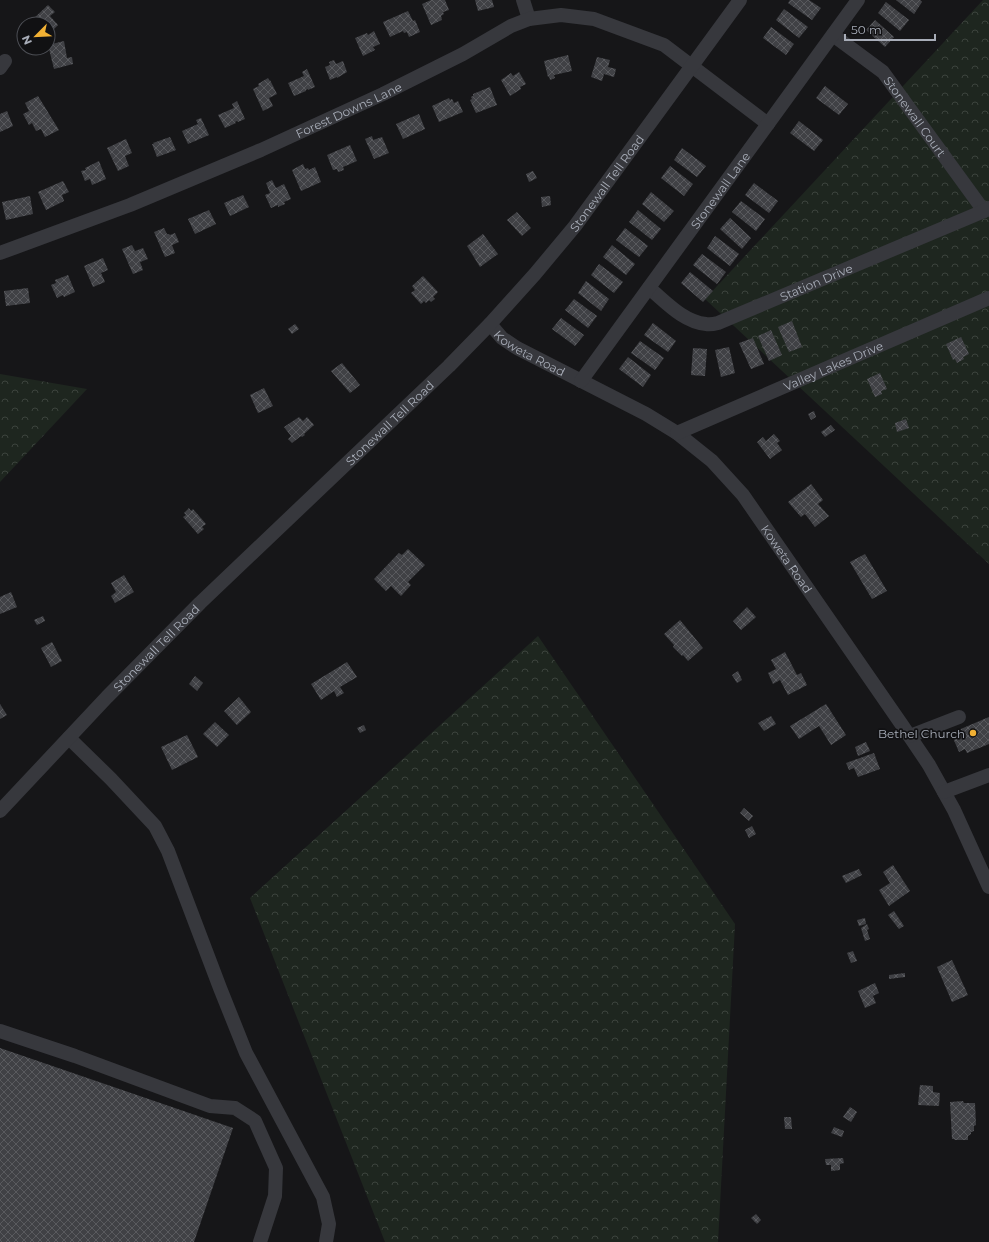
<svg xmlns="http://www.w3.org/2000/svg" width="989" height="1242" viewBox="0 0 989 1242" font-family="Montserrat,sans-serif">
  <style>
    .forest { fill: url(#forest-crowns) }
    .building { fill: url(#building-cross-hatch) }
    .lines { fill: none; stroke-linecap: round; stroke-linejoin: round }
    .minor { stroke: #37383d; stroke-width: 14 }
    .poi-dot { fill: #f2b134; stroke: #111113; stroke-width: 1.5 }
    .labels { text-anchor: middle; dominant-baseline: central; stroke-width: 3.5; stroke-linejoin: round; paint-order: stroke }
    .street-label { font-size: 12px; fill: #a8adb8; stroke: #111113 }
    .poi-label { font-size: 12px; fill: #a8adb8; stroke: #111113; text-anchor: end }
  </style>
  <defs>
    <pattern id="forest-crowns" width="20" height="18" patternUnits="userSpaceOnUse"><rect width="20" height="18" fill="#1e261f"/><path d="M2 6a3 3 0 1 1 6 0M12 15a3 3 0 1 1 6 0" fill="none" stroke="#3c433d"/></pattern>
    <pattern id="building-cross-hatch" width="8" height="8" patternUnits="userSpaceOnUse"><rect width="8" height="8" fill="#404145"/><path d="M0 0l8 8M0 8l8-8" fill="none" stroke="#595a5e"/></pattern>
  </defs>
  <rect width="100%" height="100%" fill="#161618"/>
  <g class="forest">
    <path d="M983,0H989V564L705,299Z"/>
    <path d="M0,374L87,389L0,482Z"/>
    <path d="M538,636L735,924L718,1242H385L250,898Z"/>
  </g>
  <g class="building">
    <path d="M431,0H445L449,10L443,12L444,14L441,16L442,20L431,25L422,4Z"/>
    <path d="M475,0H492L494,7L478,11Z"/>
    <path d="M790,0H809L821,8L812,20L788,3Z"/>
    <path d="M896,0H920L922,2L914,14Z"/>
    <path d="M886,2L909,20L900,31L878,13Z"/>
    <path d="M48,5L55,12L50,16L58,25L48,35V24H34L31,21Z"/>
    <path d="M784,9L808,27L799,38L776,20Z"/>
    <path d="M408,11L413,21L415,20L420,32L409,37L407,32L404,33L403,31L390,37L383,22Z"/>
    <path d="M875,20L894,37L885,47L866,30Z"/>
    <path d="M771,27L794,44L786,55L763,38Z"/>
    <path d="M374,31L380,44L373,47L375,50L363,56L355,38L367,33L368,35Z"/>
    <path d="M64,41L67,58L72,57L73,64L54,69L48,45Z"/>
    <path d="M568,55L572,71L554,75L555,78L550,80L549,76L548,77L544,61Z"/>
    <path d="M597,57L610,60L608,67L616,69L614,77L604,74L602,81L591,77Z"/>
    <path d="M334,60L336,64L343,61L347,72L337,78V77L330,80L325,67L330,65L329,62Z"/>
    <path d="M307,69L315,87L308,90V89L306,90V91L294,96L288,83L304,76L302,72Z"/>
    <path d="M519,72L526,84L520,87L521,89L510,96L501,80L511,73L513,76Z"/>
    <path d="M268,78L270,81V80L277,94L269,98L273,106L263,111L253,89L259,86L258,84Z"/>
    <path d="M825,86L848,104L839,115L816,98Z"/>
    <path d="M490,87L497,105L476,113L470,100L472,99L471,97L473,96V94Z"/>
    <path d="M38,96L59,130L45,137L41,129L36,131L32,123L29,125L23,114L29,111L25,103Z"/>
    <path d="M449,98L450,100L452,99L454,103L458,101L463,112L439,122L432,106Z"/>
    <path d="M237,101L245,119L238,122L237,121L235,122L236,123L225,128L218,115L234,108L232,104Z"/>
    <path d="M7,111L13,126L0,132V114Z"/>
    <path d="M419,114L425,129L403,139L396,124Z"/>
    <path d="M201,118L209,135L188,144L182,131L198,124L196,120Z"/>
    <path d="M799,121L823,140L814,151L790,133Z"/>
    <path d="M372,136L373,140L382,137L389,153L374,159L365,139Z"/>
    <path d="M170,137L176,150L157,157L152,144H154L153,143Z"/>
    <path d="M126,139L132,153L125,156L129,166L118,171L107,148Z"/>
    <path d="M350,145L357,161L343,167L344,170L338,172L337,169L333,170L327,155Z"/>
    <path d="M682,148L706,166L697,177L674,160Z"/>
    <path d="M99,161L106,179L92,185L90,179L85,181L81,171L86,170L85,168Z"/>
    <path d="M303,164L305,169L308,168L309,170L315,167L321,182L301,191L292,170Z"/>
    <path d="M670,166L693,184L684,196L661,178Z"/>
    <path d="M533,171L537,178L529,182L526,174Z"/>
    <path d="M272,180L276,188L284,184L291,199L284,202L285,204L278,207V205L271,208L265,195L270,193L266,183Z"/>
    <path d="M63,181L69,192L62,195L64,201L46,210L38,192Z"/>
    <path d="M754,183L778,201L769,213L745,195Z"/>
    <path d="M651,192L674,211L664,222L642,204Z"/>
    <path d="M243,195L249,207L230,216L224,203Z"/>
    <path d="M30,196L33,214L6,220L2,202Z"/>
    <path d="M550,196L551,205L542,207L541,197Z"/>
    <path d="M741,201L765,219L756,231L732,212Z"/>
    <path d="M209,210L216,224L195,234L188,219Z"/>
    <path d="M638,210L661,229L652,240L629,222Z"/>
    <path d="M517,212L531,228L522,236L507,220Z"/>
    <path d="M730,218L751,238L742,249L720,229Z"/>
    <path d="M164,228L167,234H169L170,235L175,233L179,242L172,245L175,253L165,257L154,232Z"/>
    <path d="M625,228L648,246L639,257L616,240Z"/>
    <path d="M483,234L498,254L480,267L467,246Z"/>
    <path d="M715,236L739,254L730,266L707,248Z"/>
    <path d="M132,245L135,251L143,248L148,259L140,262L143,270L133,274L122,249Z"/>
    <path d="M612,245L635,264L626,275L603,257Z"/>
    <path d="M702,254L726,272L717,284L693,265Z"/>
    <path d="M103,258L108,270L101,273L105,282L93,287L84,266Z"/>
    <path d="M599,264L623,282L614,293L591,275Z"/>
    <path d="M690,272L713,291L703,302L681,283Z"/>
    <path d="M68,275L75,292L64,297L63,295L57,298L51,285L56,283L55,280Z"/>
    <path d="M423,276L438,292L433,297L435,299L431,302L429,300L426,303L424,301L421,304L411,293L415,290L412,286Z"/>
    <path d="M586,281L609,299L601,311L578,293Z"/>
    <path d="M28,288L30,303L6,306L4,291Z"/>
    <path d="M574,299L597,316L588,328L565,310Z"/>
    <path d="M561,318L584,335L575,346L552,329Z"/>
    <path d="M792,321L802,347L789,352L778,327Z"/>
    <path d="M653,323L676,341L668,352L644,335Z"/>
    <path d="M295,324L299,329L292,334L288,329Z"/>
    <path d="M771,330L782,355L769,361L758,336Z"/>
    <path d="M961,337L969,354L963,357L964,359L957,363L955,359L953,360L946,344Z"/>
    <path d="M753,338L764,364L751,369L739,343Z"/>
    <path d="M640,341L664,358L655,370L631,353Z"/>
    <path d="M729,347L735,373L721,377L715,350Z"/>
    <path d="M693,348L707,349L705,376L691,375Z"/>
    <path d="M628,357L651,375L643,387L619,369Z"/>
    <path d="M342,363L360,385L350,393L331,371Z"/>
    <path d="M880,373L887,389L881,391L882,394L875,397L867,379Z"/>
    <path d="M264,388L273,406L258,413L250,395Z"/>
    <path d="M814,411L816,417L811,420L808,414Z"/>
    <path d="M299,417L303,421L307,417L314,425L304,434L305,435L302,437L301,436L292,443L288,439L291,436L284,427Z"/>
    <path d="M906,419L909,428L897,432L895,423Z"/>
    <path d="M831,425L835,430L825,437L821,432Z"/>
    <path d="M774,434L780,441L777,443L782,450L770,459L757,442L763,437L766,441Z"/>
    <path d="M811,484L823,500L818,504L829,516L815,527L805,514L801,517L788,502Z"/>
    <path d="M189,508L191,511L193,509L206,524L202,527L204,529L198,534L183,517L186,515L184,513Z"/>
    <path d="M408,549L425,565L408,582L411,585L401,596L391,586L386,591L374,579L399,553L402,555Z"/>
    <path d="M865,554L887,591L872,599L850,562Z"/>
    <path d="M124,575L134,592L115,603L111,596L116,592L111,583Z"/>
    <path d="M11,592L17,607L0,614V597Z"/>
    <path d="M747,607L756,617L741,630L733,621Z"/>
    <path d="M43,616L45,621L37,625L34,620Z"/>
    <path d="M680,620L703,648L688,661L683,655L682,656L673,647L674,645L664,634Z"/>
    <path d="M52,642L62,661L51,667L41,648Z"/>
    <path d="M785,652L797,675L801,673L807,685L788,695L780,680L773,684L768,673L776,669L771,660Z"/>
    <path d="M347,662L357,677L340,687L344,693L337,697L334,691L321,700L311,684Z"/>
    <path d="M738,671L742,680L737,683L732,675Z"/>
    <path d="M195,676L203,683L197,691L189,684Z"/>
    <path d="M239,697L251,712L237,725L224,711Z"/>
    <path d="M0,704L7,715L0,719Z"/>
    <path d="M826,704L846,735L831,745L819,726L799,739L790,726Z"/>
    <path d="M771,716L776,724L764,731L758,723Z"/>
    <path d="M989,717V744L967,753L965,749L959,752L953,738L958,736L956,731Z"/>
    <path d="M215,722L229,735L217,747L203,734Z"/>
    <path d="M364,725L366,730L360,733L357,728Z"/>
    <path d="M187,735L198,757L172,770L161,747Z"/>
    <path d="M866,742L870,751L858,756L855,747Z"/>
    <path d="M874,753L880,769L858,777L854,768L849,770L846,763Z"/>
    <path d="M744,808L753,816L749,821L740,813Z"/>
    <path d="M752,826L756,834L749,838L745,830Z"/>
    <path d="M893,865L910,891L889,906L879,890L890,883L883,872Z"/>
    <path d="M859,869L862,875L846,883L842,876Z"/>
    <path d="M894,911L904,926L899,929L888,915Z"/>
    <path d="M865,918L866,924L859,926L857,920Z"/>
    <path d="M867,924L869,929L867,930L870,939L865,941L861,928Z"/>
    <path d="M853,951L857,961L851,963L847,953Z"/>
    <path d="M952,960L968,995L952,1002L937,967Z"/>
    <path d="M905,973V977L889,979V975Z"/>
    <path d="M875,983L879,993L873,996L876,1003L865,1008L858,991Z"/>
    <path d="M0,1048L233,1128L194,1242H0Z"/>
    <path d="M920,1085L933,1086V1092L940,1093L939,1106L918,1105Z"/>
    <path d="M963,1101L964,1103H975L976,1125L974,1126V1131L971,1132V1134L968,1136V1140H955L954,1139H952L950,1102Z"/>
    <path d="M850,1107L857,1112L851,1122L843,1117Z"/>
    <path d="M784,1117H791L792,1129H785Z"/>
    <path d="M834,1127L844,1131L842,1137L831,1133Z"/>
    <path d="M843,1158L844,1163L840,1164V1170L831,1171V1165H826L825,1159Z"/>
    <path d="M756,1214L761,1220L757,1224L751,1218Z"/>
  </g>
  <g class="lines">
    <g class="minor">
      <path d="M523,0L529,19"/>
      <path id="s1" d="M833,35L883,72L984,211"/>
      <path d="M0,68L5,61"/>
      <path id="s2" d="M0,253L130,205L261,150L383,94L463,54L511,26L529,19L561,15L594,19L664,45L768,124"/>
      <path id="s3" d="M649,288C665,301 683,322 706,324C710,325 714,324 718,323L984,211L989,208"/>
      <path id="s4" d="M490,324L502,338L517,348L646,414L677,433L712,461L743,495L902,725L929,765L954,810L989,887"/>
      <path id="s5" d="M581,381L858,0"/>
      <path id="s6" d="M677,433L989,298"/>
      <path d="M910,736L959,717"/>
      <path d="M69,738L111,779L155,826L168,851L220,988L246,1053L323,1197L329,1224L326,1242"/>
      <path d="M944,792L989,775"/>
      <path id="s7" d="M0,811L107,697L200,603L449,366L490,324L535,274L575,226L740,0"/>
      <path d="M0,1031L75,1056L210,1106L235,1108L255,1121L276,1168L275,1196L260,1242"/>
    </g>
  </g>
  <circle class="poi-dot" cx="973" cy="733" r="4"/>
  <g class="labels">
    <g class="street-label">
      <text stroke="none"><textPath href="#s2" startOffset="377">Forest Downs Lane</textPath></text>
      <text stroke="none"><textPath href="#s1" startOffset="117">Stonewall Court</textPath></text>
      <text stroke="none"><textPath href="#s7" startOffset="874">Stonewall Tell Road</textPath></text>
      <text stroke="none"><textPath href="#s5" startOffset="236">Stonewall Lane</textPath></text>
      <text stroke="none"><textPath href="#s3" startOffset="187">Station Drive</textPath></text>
      <text stroke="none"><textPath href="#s4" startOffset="50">Koweta Road</textPath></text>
      <text stroke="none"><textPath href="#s6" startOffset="170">Valley Lakes Drive</textPath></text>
      <text stroke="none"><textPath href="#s7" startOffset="550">Stonewall Tell Road</textPath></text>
      <text stroke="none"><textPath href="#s4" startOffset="386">Koweta Road</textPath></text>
      <text stroke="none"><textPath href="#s7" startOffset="226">Stonewall Tell Road</textPath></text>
    </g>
    <g class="poi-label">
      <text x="965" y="733">Bethel Church</text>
    </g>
  </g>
  <g transform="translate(36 36) rotate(246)"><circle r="19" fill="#111113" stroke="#4d4f55"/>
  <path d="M0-3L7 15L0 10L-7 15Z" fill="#f2b134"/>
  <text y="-6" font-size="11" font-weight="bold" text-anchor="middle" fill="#a8adb8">N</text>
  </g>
  <path d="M845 34v6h90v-6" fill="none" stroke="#a8adb8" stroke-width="2"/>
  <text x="851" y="34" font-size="12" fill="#a8adb8" stroke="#111113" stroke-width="3" paint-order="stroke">50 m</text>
</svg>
